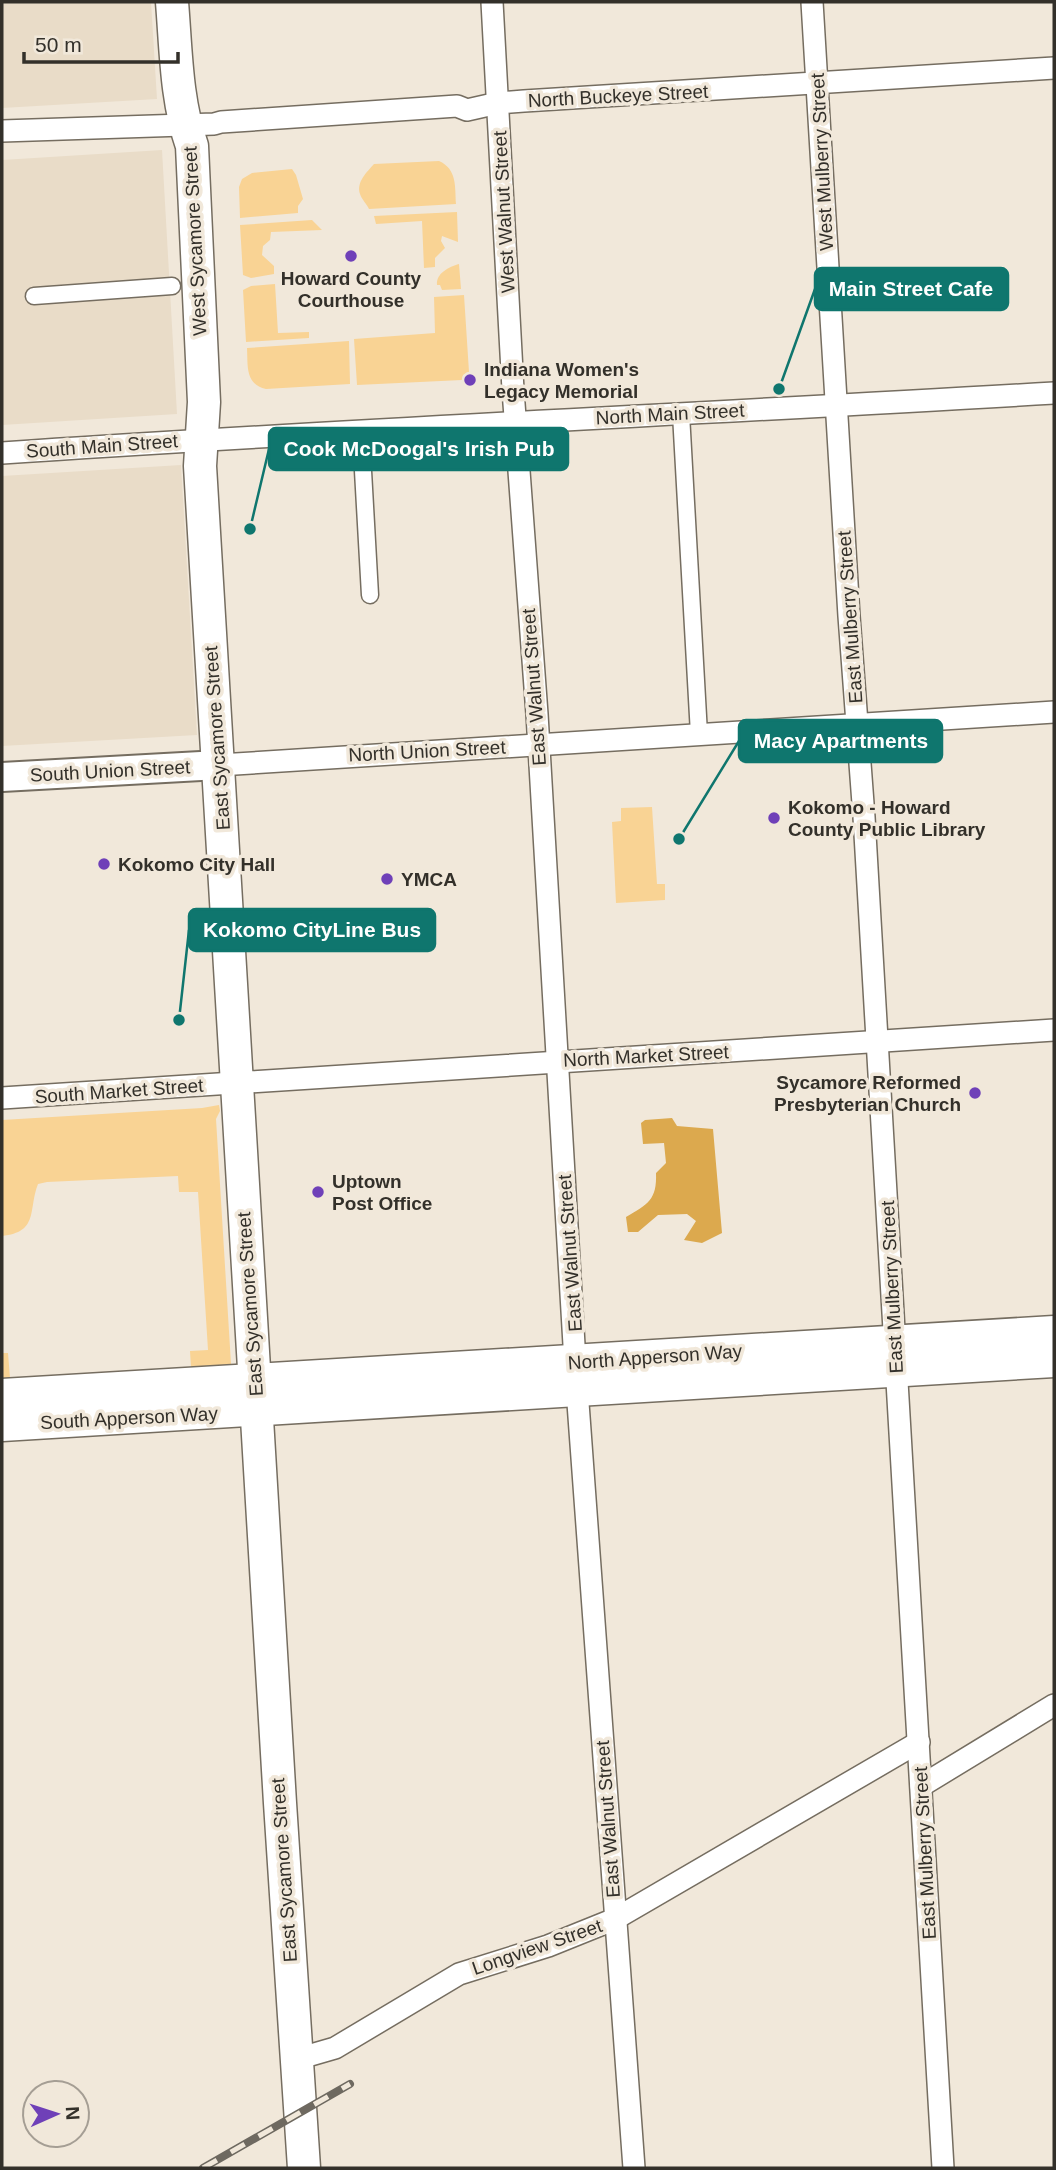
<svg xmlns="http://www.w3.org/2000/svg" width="1056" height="2170" viewBox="0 0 1056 2170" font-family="Helvetica,sans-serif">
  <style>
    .built { fill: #e9dcc8 }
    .green { fill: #f9d394 }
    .forest { fill: #dca94e }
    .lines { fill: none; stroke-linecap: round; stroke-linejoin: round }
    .pedestrian-casing { stroke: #756d60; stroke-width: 19 }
    .minor-casing { stroke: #756d60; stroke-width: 24 }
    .tertiary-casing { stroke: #756d60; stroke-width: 32 }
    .secondary-casing { stroke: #756d60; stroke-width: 35 }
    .pedestrian { stroke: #fff; stroke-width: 16 }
    .minor { stroke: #fff; stroke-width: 21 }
    .tertiary { stroke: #fff; stroke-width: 28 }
    .secondary { stroke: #fff; stroke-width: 32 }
    .rail-casing { stroke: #6e6960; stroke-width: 8 }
    .rail { stroke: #f1e8da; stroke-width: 5; stroke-dasharray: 16; stroke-linecap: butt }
    .poi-dot { fill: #6f40b8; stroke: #f1e8da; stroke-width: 2.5 }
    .labels { text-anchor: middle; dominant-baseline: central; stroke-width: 7; stroke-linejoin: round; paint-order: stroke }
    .street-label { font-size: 19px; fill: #33302a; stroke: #f1e8da }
    .poi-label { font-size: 19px; font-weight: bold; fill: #33302a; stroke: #f1e8da; text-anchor: start }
    .leader { fill: none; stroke: #0f766e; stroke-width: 2.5 }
    .callout-dot { fill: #0f766e; stroke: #f1e8da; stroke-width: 2.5 }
    .callout { fill: #0f766e; stroke: #0f766e; stroke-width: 2.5 }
    .callout-label { font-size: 21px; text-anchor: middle; font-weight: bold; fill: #fff }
  </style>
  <rect width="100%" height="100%" fill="#f1e8da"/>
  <g class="built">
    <path d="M2,2H151L157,99L2,108Z"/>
    <path d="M162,150L177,414L2,425V160Z"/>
    <path d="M181,465L197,735L2,746V476Z"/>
  </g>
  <g class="green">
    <path d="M439,161C457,169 455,186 456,204L369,209C367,204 362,200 360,194C356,182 367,172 374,164Z"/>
    <path d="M292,169L296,175L303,199L298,206V213L240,218L239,187L242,179L252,173Z"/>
    <path d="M457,212L458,242L442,236L441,241L445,248L435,258V267L424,268L422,221L376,224L374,216Z"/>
    <path d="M312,220L322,230L271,232L270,240L263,246L262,255L274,266V274L251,278L243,275L240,225Z"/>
    <path d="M459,264L461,289L442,290L440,285H437C436,273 449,267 459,264Z"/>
    <path d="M275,284L278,333L309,332V338L246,342L243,290L251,286Z"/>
    <path d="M464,295L469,372L463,375L462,380L357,385L354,339L435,333L434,297Z"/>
    <path d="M349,341L350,384L266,389C245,384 248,366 247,348Z"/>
    <path d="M652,807L657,884H665V900L616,903L612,822L621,821V808Z"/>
    <path d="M219,1105L220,1111L216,1119L231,1364L226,1374L2,1387V1353H8L10,1378L191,1367L190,1351L208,1350L198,1192H179L178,1176L47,1182L38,1184C28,1210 39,1232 2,1236V1120L202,1108Z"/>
  </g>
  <path class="forest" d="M672,1118L677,1126L713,1129L722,1233L702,1243L684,1240L696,1221L687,1214L658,1215L638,1232H628L626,1217C648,1204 657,1200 656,1173L666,1163L664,1143L643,1144L641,1123L645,1120Z"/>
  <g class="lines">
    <g class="pedestrian-casing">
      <g id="pedestrian">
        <path d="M34,296L172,286"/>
        <path d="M681,414L699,734"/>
        <path d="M362,453L370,595"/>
      </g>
    </g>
    <g class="minor-casing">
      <g id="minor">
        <path d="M492,2L513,390L537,714L575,1362L634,2168"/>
        <path d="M812,2L849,616L864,817L943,2168"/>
        <path d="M2,131L214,124L221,122L457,106L467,110L498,103L524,101L1054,68"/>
        <path d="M2,453C352,429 703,414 1054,393"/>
        <path d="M219,765L1054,712"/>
        <path d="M2,1098L1054,1030"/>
        <path d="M921,1786L1054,1705"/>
        <path d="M297,2059L335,2048L459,1974L548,1946L615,1919L919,1742"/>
      </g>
    </g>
    <g class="tertiary-casing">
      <path id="tertiary" d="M2,777L219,765"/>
    </g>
    <g class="secondary-casing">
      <g id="secondary">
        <path d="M172,2C176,50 176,100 192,146L204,402L200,466L280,1803L304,2168"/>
        <path d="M2,1395L1054,1332"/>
        <path d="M2,1425L1054,1361"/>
      </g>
    </g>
    <use href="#pedestrian" class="pedestrian"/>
    <use href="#minor" class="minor"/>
    <use href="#tertiary" class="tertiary"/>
    <use href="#secondary" class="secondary"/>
    <g class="rail-casing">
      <path id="rail" d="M203,2168L350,2084"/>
    </g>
    <use href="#rail" class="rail"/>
  </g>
  <g class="poi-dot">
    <circle cx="351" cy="256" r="7"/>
    <circle cx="470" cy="380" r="7"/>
    <circle cx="774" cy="818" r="7"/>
    <circle cx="104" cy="864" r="7"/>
    <circle cx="387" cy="879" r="7"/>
    <circle cx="975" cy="1093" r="7"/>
    <circle cx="318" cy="1192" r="7"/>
  </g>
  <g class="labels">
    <g class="street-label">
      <text transform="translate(618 96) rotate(-3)">North Buckeye Street</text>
      <text transform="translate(822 162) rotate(-93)">West Mulberry Street</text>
      <text transform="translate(504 212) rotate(-93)">West Walnut Street</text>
      <text transform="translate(195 241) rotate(-93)">West Sycamore Street</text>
      <text transform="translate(670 414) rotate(-3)">North Main Street</text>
      <text transform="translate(102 446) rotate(-4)">South Main Street</text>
      <text transform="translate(850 617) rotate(-94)">East Mulberry Street</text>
      <text transform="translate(534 687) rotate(-94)">East Walnut Street</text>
      <text transform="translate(217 738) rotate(-94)">East Sycamore Street</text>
      <text transform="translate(427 751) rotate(-3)">North Union Street</text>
      <text transform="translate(110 771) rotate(-3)">South Union Street</text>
      <text transform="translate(646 1056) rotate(-3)">North Market Street</text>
      <text transform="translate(119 1091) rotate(-4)">South Market Street</text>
      <text transform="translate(570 1253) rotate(-94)">East Walnut Street</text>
      <text transform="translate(892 1287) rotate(-93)">East Mulberry Street</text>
      <text transform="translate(250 1304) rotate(-94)">East Sycamore Street</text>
      <text transform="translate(655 1357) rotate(-4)">North Apperson Way</text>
      <text transform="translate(129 1418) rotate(-3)">South Apperson Way</text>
      <text transform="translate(608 1819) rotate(-94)">East Walnut Street</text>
      <text transform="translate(925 1853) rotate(-93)">East Mulberry Street</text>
      <text transform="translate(284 1870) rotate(-94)">East Sycamore Street</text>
      <text transform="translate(537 1947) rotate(-19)">Longview Street</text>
    </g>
    <g class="poi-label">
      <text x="351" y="278" text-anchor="middle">Howard County<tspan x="351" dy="22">Courthouse</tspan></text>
      <text x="484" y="369">Indiana Women's<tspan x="484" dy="22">Legacy Memorial</tspan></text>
      <text x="788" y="807">Kokomo - Howard<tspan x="788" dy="22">County Public Library</tspan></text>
      <text x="118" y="864">Kokomo City Hall</text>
      <text x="401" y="879">YMCA</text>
      <text x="961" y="1082" text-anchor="end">Sycamore Reformed<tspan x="961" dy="22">Presbyterian Church</tspan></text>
      <text x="332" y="1181">Uptown<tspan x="332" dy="22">Post Office</tspan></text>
    </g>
  </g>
  <path class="leader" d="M779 389L815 289M250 529L269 449M679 839L739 741M179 1020L189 930"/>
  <g class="callout-dot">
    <circle cx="779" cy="389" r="7"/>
    <circle cx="250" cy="529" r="7"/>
    <circle cx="679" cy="839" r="7"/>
    <circle cx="179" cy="1020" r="7"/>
  </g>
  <g class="callout">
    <rect x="815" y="268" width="193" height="42" rx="7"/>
    <rect x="269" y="428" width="299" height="42" rx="7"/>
    <rect x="739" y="720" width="203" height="42" rx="7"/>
    <rect x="189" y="909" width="246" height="42" rx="7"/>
  </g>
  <g class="callout-label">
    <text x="911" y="296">Main Street Cafe</text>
    <text x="419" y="456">Cook McDoogal's Irish Pub</text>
    <text x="841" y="748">Macy Apartments</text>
    <text x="312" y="937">Kokomo CityLine Bus</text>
  </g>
  <rect width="1056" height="2170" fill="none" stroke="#33302a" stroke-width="7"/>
  <g transform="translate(56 2114) rotate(87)"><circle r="33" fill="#f1e8da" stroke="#a59e94" stroke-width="2"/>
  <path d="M0-5L12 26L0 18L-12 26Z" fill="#6f40b8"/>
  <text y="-10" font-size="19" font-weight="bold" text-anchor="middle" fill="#33302a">N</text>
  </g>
  <path d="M24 52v10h154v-10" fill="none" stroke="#33302a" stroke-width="3.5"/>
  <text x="35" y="52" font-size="21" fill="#33302a" stroke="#f1e8da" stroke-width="5" paint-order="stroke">50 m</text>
</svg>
